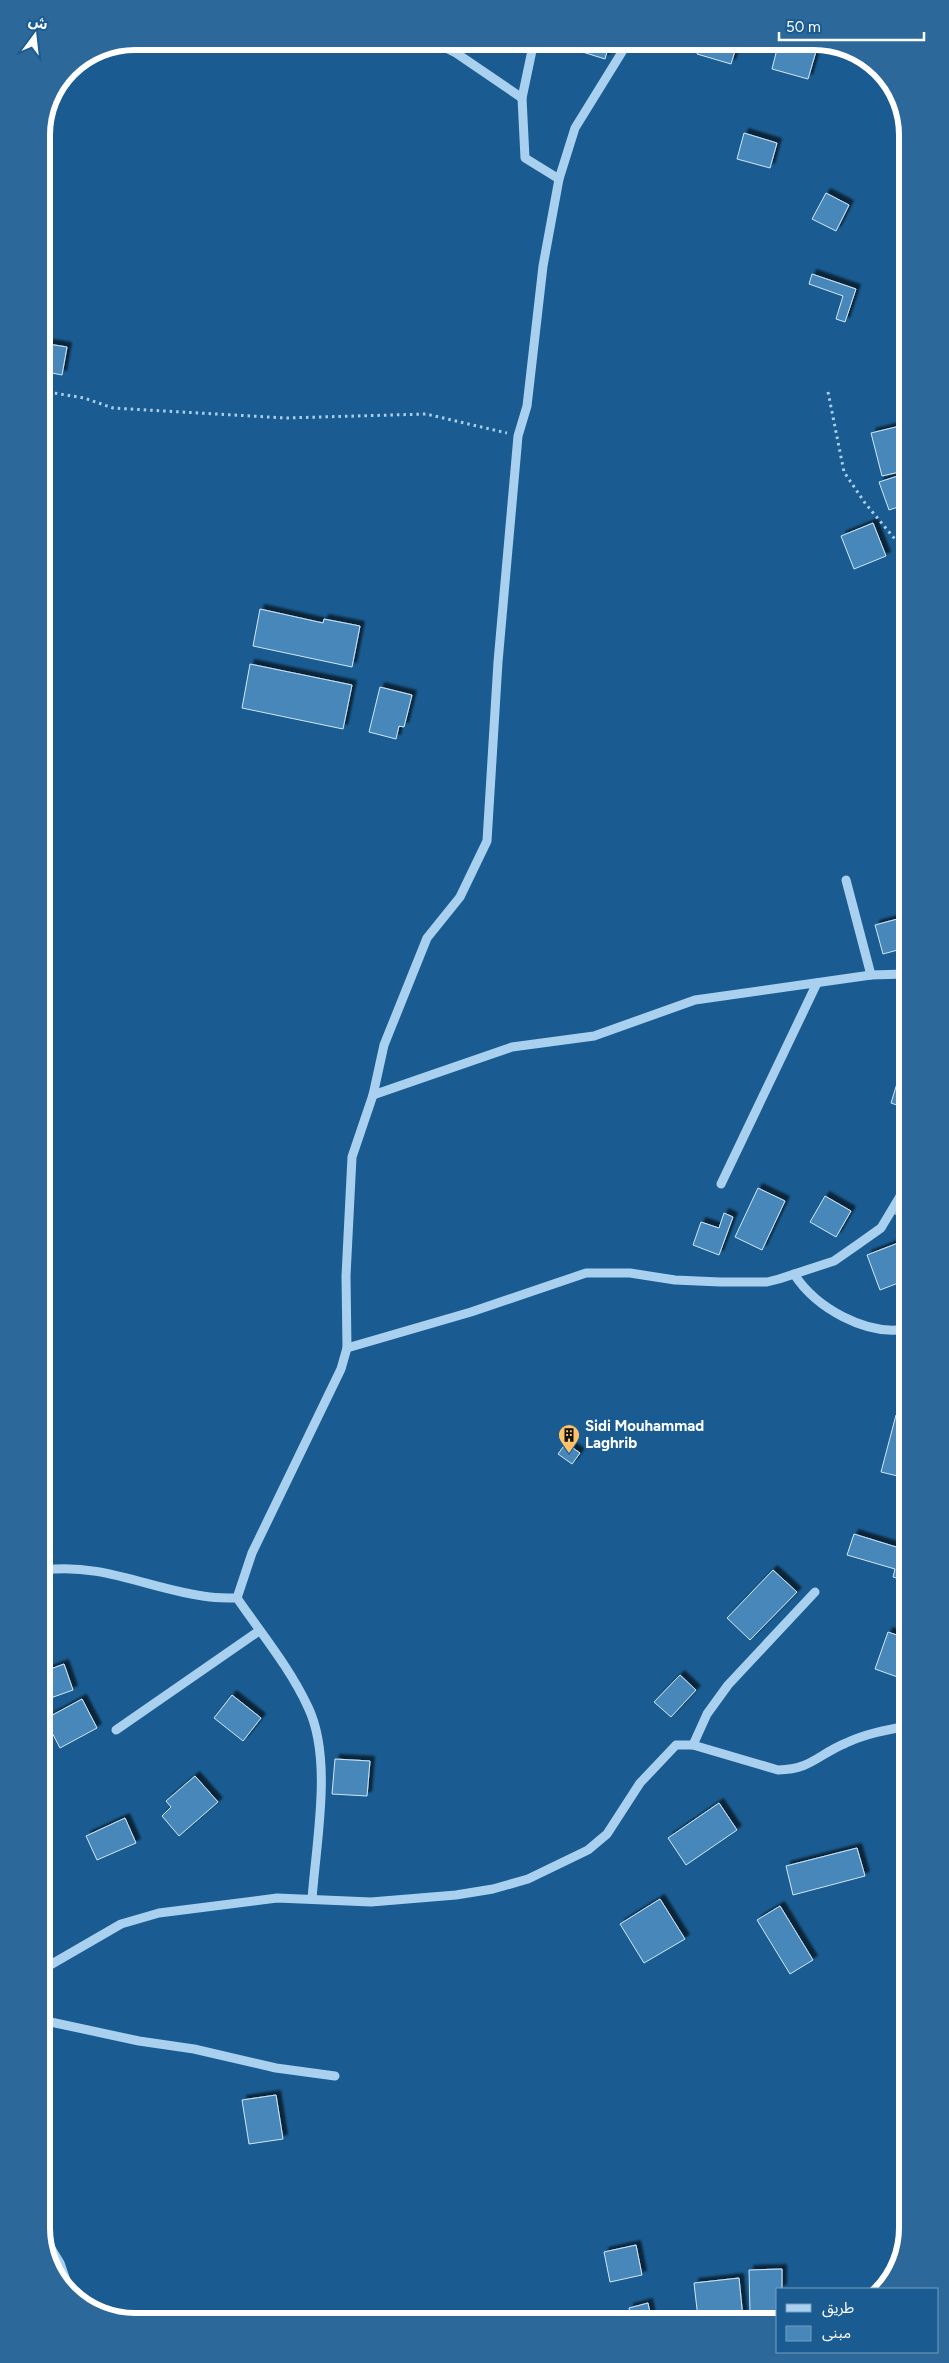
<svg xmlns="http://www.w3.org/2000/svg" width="949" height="2363" viewBox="0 0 949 2363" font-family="Figtree,'Noto Sans Arabic',sans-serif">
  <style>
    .building { fill: #4787ba; stroke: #d0e8fa; filter: url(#shadow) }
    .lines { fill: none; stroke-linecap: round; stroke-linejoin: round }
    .path { stroke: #a9d1ef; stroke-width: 3; stroke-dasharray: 2.5 4; stroke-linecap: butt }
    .minor { stroke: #a9d1ef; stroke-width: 9 }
    .labels { text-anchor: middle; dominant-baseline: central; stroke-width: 4.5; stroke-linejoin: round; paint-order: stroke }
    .poi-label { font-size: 15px; font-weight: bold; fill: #fff; stroke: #1a5c91; text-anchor: start }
    .rim { fill: none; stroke: #fff; stroke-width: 6 }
  </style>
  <defs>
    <filter id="shadow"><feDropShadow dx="4.5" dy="-4.5" stdDeviation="1" flood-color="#0009"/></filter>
  </defs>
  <rect width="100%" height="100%" fill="#1a5c91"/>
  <g class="building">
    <path d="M576,41H610L605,59L573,49Z"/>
    <path d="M701,41H738L731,64L697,54Z"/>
    <path d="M779,41H819L808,79L772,69Z"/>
    <path d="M744,133L777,143L770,168L737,159Z"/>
    <path d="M826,193L849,205L836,231L812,219Z"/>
    <path d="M812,274L856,289L845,322L836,319L843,296L809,284Z"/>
    <path d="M42,343L67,347L62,375L42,371Z"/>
    <path d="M904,425V471L882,476L871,433Z"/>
    <path d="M904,474V505L889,510L879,482Z"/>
    <path d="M873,523L886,556L854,569L841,536Z"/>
    <path d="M260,609L323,623L324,619L360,626L352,667L253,646Z"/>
    <path d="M250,664L352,685L343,729L242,708Z"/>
    <path d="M380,687L412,695L404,727L399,726L396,739L369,732Z"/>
    <path d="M905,917V948L883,954L875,925Z"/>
    <path d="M903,1064L905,1065V1108L891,1103Z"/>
    <path d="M758,1188L785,1201L762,1250L735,1237Z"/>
    <path d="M825,1196L851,1211L836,1237L810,1222Z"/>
    <path d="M905,1197V1221L894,1213Z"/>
    <path d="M724,1213L733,1217L719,1255L693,1245L701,1222L719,1228Z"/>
    <path d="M898,1243L906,1264V1280L880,1290L867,1255Z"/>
    <path d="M896,1415L906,1417V1478L881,1472Z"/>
    <path d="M566,1443L580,1453L572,1464L558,1454Z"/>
    <path d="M854,1534L906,1550V1581L893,1577L895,1569L847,1555Z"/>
    <path d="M773,1570L797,1592L750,1640L727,1618Z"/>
    <path d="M888,1632L906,1638V1680L875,1669Z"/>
    <path d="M64,1664L73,1690L45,1700V1671Z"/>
    <path d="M680,1675L696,1690L671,1717L654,1702Z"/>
    <path d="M232,1695L261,1718L243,1741L214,1718Z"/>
    <path d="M82,1699L97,1728L60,1748L45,1719Z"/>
    <path d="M335,1759L370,1761L367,1796L332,1794Z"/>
    <path d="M195,1776L218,1802L179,1836L162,1816L171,1807L166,1801Z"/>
    <path d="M719,1803L737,1830L686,1865L668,1838Z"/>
    <path d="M125,1818L136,1843L97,1860L86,1836Z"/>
    <path d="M857,1848L865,1876L793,1895L786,1866Z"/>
    <path d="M660,1899L685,1939L644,1963L620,1924Z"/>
    <path d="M780,1906L813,1960L790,1974L757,1920Z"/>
    <path d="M276,2095L283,2139L249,2144L242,2100Z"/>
    <path d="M636,2245L642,2275L610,2282L604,2252Z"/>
    <path d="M782,2269V2289H778V2311L750,2312L749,2270Z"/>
    <path d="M739,2278L743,2318H698L694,2283Z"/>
    <path d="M648,2303L651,2318H631L629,2308Z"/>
  </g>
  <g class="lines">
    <g class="path">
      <path d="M870,60L872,61"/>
      <path d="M903,276L901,293L903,315"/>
      <path d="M42,391L84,398L113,408L286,418L426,414L507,433"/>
      <path d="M828,392L844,472L865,503L904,550"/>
    </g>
    <g class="minor">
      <path d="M432,41L456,53L522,98"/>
      <path d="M534,41L522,98L525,158L559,179"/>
      <path d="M846,880L871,975"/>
      <path d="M373,1095L512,1047L594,1036L695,1000L871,975L905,974"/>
      <path d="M721,1184L817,983"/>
      <path d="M794,1274C816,1308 866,1336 906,1329"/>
      <path d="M347,1348L471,1312L586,1273H630L675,1280L720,1282H767L779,1279L834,1261L857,1245L881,1228L905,1188"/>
      <path d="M45,1570C101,1562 155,1591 210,1597C219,1598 228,1598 237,1598L252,1553L341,1369L347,1348L346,1276L352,1157L373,1095L384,1045L427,938L460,897L487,841L498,662L518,436L527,406L543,266L559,179L575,128L622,52L625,41"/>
      <path d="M237,1598C261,1633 290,1668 308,1707C333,1759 316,1842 312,1899"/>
      <path d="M116,1730L259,1631"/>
      <path d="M693,1745L707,1714L728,1685L815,1592"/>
      <path d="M45,1968L121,1924L159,1913L277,1898L371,1902L456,1895L493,1889L528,1879L588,1850L607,1834L640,1783L676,1745H693L778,1770C812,1769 817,1755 846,1743C865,1734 886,1730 907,1726"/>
      <path d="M46,2021L139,2041L194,2049L276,2068L335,2076"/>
      <path d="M46,2240L60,2263L70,2292"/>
    </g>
  </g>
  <defs>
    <g id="building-pin" transform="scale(1.125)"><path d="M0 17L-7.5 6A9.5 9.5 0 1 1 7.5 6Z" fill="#ffc267" stroke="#1a5c91"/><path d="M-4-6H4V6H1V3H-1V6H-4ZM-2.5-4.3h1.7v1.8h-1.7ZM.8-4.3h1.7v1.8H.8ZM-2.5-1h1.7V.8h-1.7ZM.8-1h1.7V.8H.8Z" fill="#111"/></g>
  </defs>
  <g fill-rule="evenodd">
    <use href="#building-pin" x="569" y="1435"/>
  </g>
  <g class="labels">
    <g class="poi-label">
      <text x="585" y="1426">Sidi Mouhammad<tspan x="585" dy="17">Laghrib</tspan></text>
    </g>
  </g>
  <path d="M0 0H949V2363H0ZM135 50H814A85 85 0 0 1 899 135V2228A85 85 0 0 1 814 2313H135A85 85 0 0 1 50 2228V135A85 85 0 0 1 135 50Z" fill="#2c699a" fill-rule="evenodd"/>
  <path class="rim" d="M135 50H814A85 85 0 0 1 899 135V2228A85 85 0 0 1 814 2313H135A85 85 0 0 1 50 2228V135A85 85 0 0 1 135 50Z"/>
  <rect x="776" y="2288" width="162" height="65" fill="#1a5c91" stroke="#769dbd"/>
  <rect x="786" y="2304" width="25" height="8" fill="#a9d1ef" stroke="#769dbd"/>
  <text x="822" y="2313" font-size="15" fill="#ffffff">طريق</text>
  <rect x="786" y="2326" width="25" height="15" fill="#4787ba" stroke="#769dbd"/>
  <text x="822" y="2338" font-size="15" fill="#ffffff">مبنى</text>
  <g transform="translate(35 35) rotate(15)" stroke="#1a5c91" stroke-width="4" paint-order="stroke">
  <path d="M0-4L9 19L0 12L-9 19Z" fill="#ffffff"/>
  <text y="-8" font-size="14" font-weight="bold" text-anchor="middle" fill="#ffffff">ش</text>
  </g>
  <path d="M779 32v8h145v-8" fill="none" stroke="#ffffff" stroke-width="2.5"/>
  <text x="786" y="32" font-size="15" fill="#ffffff" stroke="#1a5c91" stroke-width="4" paint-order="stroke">50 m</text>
</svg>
